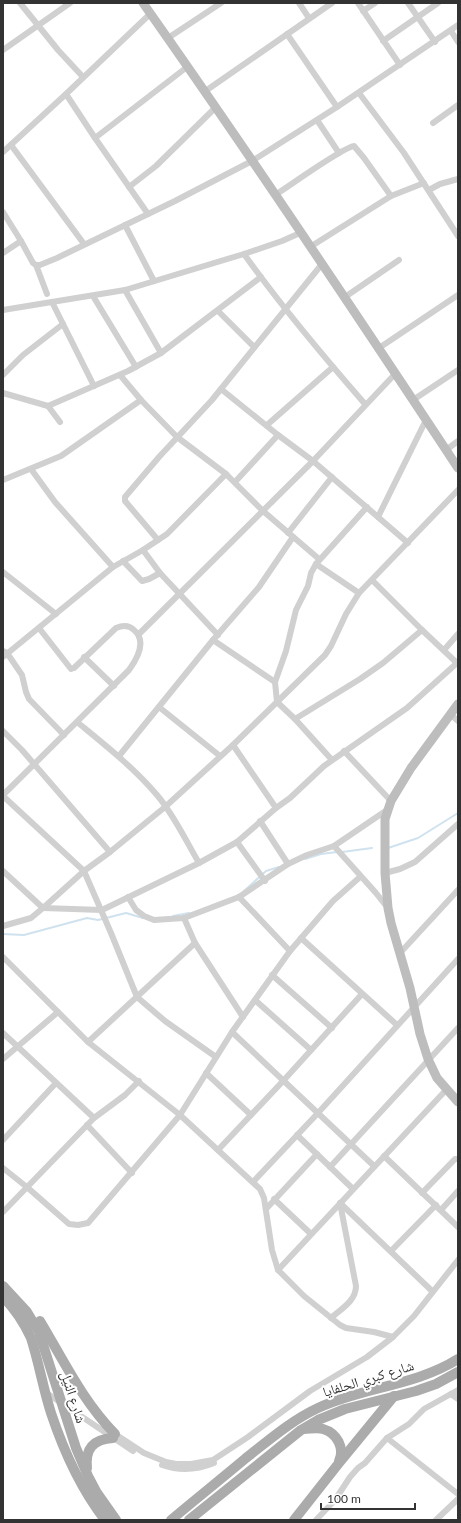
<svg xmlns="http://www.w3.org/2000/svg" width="461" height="1523" viewBox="0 0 461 1523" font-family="Lato,'Noto Naskh Arabic',sans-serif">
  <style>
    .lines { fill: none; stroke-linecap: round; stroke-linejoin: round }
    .stream { stroke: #cfe2ee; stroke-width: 2 }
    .street { stroke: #d0d0d0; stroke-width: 6 }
    .secondary { stroke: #bdbdbd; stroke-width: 9 }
    .primary { stroke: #ababab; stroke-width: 10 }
    .labels { text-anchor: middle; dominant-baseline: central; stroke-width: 4; stroke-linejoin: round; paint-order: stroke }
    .street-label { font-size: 14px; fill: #333; stroke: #fff }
  </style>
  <rect width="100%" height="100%" fill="#fff"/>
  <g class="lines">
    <g class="stream">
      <path d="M388,848L418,838L458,813"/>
      <path d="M342,852L372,848"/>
      <path d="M305,859L321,854L337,852"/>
      <path d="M244,891L266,871L279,867"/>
      <path d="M173,916L189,913"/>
      <path d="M3,934L24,935L87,918L98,920L126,913L143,918"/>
    </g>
    <g class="street">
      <path d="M20,3L58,50L83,77"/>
      <path d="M299,3L309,18"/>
      <path d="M358,3L400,65"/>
      <path d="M408,3L435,42"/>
      <path d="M363,11L375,3"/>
      <path d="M451,31L458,42"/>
      <path d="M287,34L337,107"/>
      <path d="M168,38L221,3"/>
      <path d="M383,41L438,3"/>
      <path d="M3,50L70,3"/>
      <path d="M204,92L332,3"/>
      <path d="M359,93L404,153L458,236"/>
      <path d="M66,94L95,138L148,214"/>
      <path d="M317,120L339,153"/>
      <path d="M433,123L458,105"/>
      <path d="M95,138L187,67"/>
      <path d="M11,145L84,244"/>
      <path d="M3,152L66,94L150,14"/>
      <path d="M129,187L156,166L215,108"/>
      <path d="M429,190L440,184L458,179"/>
      <path d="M275,195C288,187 343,147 354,146L364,158L391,196"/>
      <path d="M3,212L21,241L33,263L36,265L47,294"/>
      <path d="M125,225L154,281"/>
      <path d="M310,247L391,196L424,183"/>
      <path d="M3,253L21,241"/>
      <path d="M244,254C281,306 323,356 365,404"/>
      <path d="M36,265H40L57,258L175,201L252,161L337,107L458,25"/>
      <path d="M125,290L161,353"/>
      <path d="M93,296L136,367"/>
      <path d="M345,297L399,260"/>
      <path d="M52,302L94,386"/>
      <path d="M3,310L125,290L244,254L282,241L300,233"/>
      <path d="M218,311L254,347"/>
      <path d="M379,348L458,295"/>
      <path d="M3,375L23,355L63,324"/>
      <path d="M120,375L141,400L177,437L226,474L263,511L319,559"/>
      <path d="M221,389L278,435L313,461L408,543"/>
      <path d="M3,393L48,406L60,422"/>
      <path d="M413,400L458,370"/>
      <path d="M48,406L128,371L161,353L261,277"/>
      <path d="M267,425L333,367"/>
      <path d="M446,450L458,441"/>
      <path d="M31,469L55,502L113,567"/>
      <path d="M3,480L61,456L141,400"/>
      <path d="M235,482L278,435"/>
      <path d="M378,517L426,420"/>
      <path d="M288,533L332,477"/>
      <path d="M158,540L125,501V497L159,457L212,400L322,264"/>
      <path d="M143,550L160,573L218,635"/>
      <path d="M123,561L142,581L149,579L160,573"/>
      <path d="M316,564L359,593"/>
      <path d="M3,572L56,614"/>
      <path d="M372,580L422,630L458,664"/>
      <path d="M139,634L313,461L395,374"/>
      <path d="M213,640L275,682"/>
      <path d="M444,650L458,634"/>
      <path d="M3,651L7,653L22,675L26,692L29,699L64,735"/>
      <path d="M3,657L113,567L143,550L167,534L226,474"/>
      <path d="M84,657L114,686"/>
      <path d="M159,707L220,756"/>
      <path d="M450,714L458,721"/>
      <path d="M295,719L360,679L383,663L422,630"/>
      <path d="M77,722C105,745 133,767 157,795C174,815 186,841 199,863"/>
      <path d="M3,731L22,750L110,852"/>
      <path d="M233,745L276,808"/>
      <path d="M344,751L391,801"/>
      <path d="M119,756L213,640L259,587L293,537"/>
      <path d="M332,760L295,719L277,702L275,682L286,651L296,610L308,586L311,573L316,564L367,507"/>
      <path d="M3,795L129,670C137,659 147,641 134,630C129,625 123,625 116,628L74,668L71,669L39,628"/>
      <path d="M3,796L84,871L111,933L137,997L165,1021L216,1057"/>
      <path d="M260,821L288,864"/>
      <path d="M237,842L265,881"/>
      <path d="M334,846L376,893L387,907"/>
      <path d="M3,871L43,908L102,910L199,863L237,842L276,808L290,798L324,766L407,708L457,663"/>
      <path d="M385,873L400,869L415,862L458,824"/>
      <path d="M128,897L136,910L144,916L154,920L184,918L239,897L288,864L307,855L334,846L387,810"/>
      <path d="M239,897L290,951"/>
      <path d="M184,918L195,943L243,1017"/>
      <path d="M3,926L31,918L43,908L84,871L110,852L165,807L233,745L325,655L331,646L346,614L359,593L458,490"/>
      <path d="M301,938L397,1025"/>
      <path d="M400,953L458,890"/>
      <path d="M3,957L88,1042L180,1115L260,1189L264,1198L272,1250L278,1270L304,1296L340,1325L346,1328L374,1332L393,1337"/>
      <path d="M272,975L332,1028"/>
      <path d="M255,1000L311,1050"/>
      <path d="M232,1032L374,1166"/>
      <path d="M3,1033L94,1118"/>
      <path d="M88,1042L195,943"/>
      <path d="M3,1059L58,1012"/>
      <path d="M206,1073L251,1115"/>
      <path d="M87,1125L132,1173"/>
      <path d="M297,1135L353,1189"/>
      <path d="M3,1140L56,1083"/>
      <path d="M218,1150L284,1080L362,994"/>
      <path d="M384,1156L458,1227"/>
      <path d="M330,1167L458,1028"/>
      <path d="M3,1168L28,1188L69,1224L78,1225L88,1223L180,1115L232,1032L290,951L333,901L360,877"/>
      <path d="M253,1182L318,1113L458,959"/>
      <path d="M422,1193L455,1159H458"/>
      <path d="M274,1199L311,1234"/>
      <path d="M340,1203L432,1291"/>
      <path d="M266,1209L317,1154"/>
      <path d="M441,1210L458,1191"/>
      <path d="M3,1212L94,1118L125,1095L139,1081"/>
      <path d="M391,1251L436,1205"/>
      <path d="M278,1270L446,1090"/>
      <path d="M331,1318C341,1309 356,1301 356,1286L340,1203"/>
      <path d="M45,1392L133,1451"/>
      <path d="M451,1394L458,1399"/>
      <path d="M107,1432L115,1434L144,1453L166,1462L176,1464H191L213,1460L248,1437L310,1391L367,1357L393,1337L414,1316L458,1260"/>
      <path d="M387,1438L458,1494"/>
      <path d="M162,1465C179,1471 197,1470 214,1463"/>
      <path d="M316,1520L335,1500L350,1477L358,1468L365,1463L387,1438L409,1424L424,1409L458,1390"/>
      <path d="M436,1520L458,1499"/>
    </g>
    <g class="secondary">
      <path d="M143,3C251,156 355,312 458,468"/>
      <path d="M458,704L411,768L391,801L385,819V873L388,908L391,923L410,988L420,1034L428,1059L437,1078L458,1102"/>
    </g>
    <g class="primary">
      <path d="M3,1286L27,1312L39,1332L76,1448L88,1476L97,1493L116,1520"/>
      <path d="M3,1297C15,1309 24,1323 31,1338C39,1363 43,1388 51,1413C63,1449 81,1489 105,1520"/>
      <path d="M40,1321C64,1361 82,1400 115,1434"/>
      <path d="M304,1429C310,1429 317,1427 323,1429C337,1433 345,1448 339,1461"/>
      <path d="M87,1468C85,1449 93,1439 113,1438"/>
      <path d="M171,1520C196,1499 221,1479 246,1458C269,1440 292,1420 318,1408C363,1387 415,1386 458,1359"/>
      <path d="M189,1520L301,1430L318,1420L345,1409L416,1391L436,1384L458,1372"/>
      <path d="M294,1520L339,1463L394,1396"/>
    </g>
  </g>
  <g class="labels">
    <g class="street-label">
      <text transform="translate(368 1378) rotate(-17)">شارع كبري الحلفايا</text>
      <text transform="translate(74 1397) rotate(72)">شارع النيل</text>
    </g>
  </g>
  <rect width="461" height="1523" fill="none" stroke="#333333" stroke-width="8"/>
  <path d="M321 1503v6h94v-6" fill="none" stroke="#333333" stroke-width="2"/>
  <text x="327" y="1503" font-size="12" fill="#333333" stroke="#ffffff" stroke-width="3" paint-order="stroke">100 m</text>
</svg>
